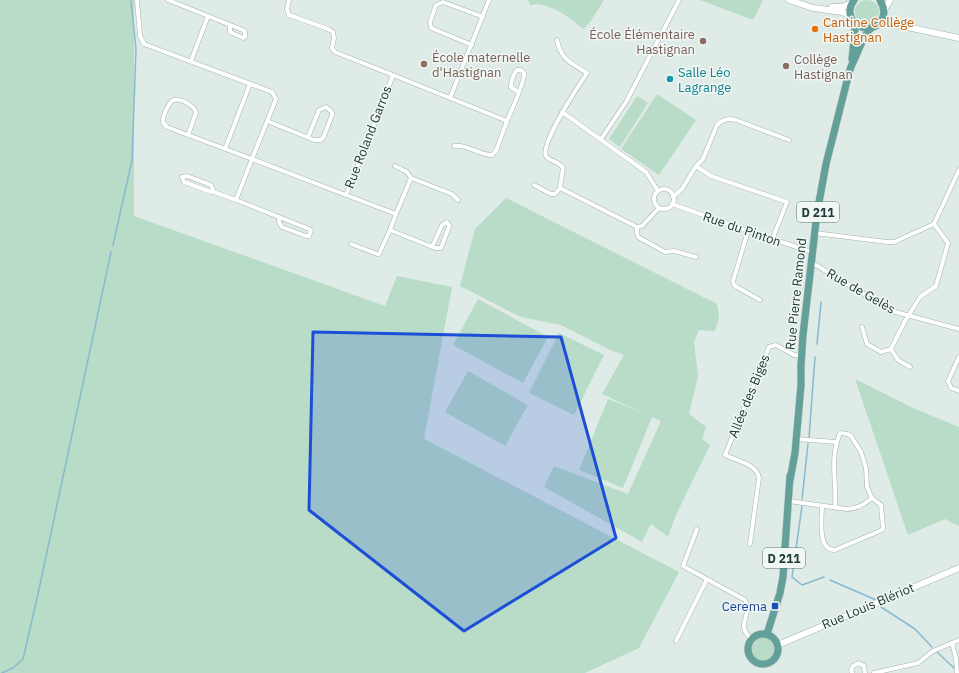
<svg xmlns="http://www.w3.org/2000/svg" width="959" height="673" viewBox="0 0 959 673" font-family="'IBM Plex Sans',sans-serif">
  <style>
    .green { fill: #b8dcc7 }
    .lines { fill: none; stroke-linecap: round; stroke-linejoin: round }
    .stream { stroke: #87bad1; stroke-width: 1.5 }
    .street-casing { stroke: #a2b3af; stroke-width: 5 }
    .secondary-casing { stroke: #9eb6b1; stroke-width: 7 }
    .primary-casing { stroke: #c1c8c7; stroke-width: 8 }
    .street { stroke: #fff; stroke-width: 4 }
    .secondary { stroke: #fff; stroke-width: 6 }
    .primary { stroke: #64a09a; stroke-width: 7 }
    .marked { fill: #1d4ed8; fill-opacity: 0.2; stroke: #1d4ed8; stroke-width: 3; stroke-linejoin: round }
    .food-dot { fill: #e8710a; stroke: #f0f7f5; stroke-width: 1.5 }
    .education-dot { fill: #8d6e63; stroke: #f0f7f5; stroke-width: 1.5 }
    .culture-dot { fill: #0f9aa8; stroke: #f0f7f5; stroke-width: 1.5 }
    .transit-dot { fill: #1a4fb4; stroke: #f0f7f5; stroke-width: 1.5 }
    .labels { text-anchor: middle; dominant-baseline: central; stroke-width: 3; stroke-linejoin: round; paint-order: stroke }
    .shield { fill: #f0f7f5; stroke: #5e7371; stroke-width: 1 }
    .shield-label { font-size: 12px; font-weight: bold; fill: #203b38 }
    .food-label { font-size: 13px; fill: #c56008; stroke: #f0f7f5; text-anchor: start }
    .education-label { font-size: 13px; fill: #785e54; stroke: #f0f7f5; text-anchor: start }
    .culture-label { font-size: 13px; fill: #0d838f; stroke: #f0f7f5; text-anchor: start }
    .street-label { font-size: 13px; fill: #203b38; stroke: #f0f7f5 }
    .transit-label { font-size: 13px; fill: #164399; stroke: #f0f7f5; text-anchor: end }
  </style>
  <rect width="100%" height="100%" fill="#dfebe7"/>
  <g class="green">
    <path d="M0,0H134V216L385,306L397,276L452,287L424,439L679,572L639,648L585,673H0Z"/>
    <path d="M528,0H604L590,22L583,29C572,18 546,0 530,5Z"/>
    <path d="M700,0H763L753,20Z"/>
    <circle cx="867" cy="12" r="12"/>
    <path d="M657,94L696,120L659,175L621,149Z"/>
    <path d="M637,96L648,103L620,147L609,139Z"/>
    <path d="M506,198L717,304L719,317L715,331L699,330L694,342L698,376L689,414L706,427L702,439L710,445L675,517L668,537L651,524L642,542L544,487L554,466L628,494L661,421L652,417L623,488L579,470L608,399L641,412L602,394L624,355L608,349L561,325L521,317L460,286L475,229Z"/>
    <path d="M478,299L548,337L523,383L453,345Z"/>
    <path d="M559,333L604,355L574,415L529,393Z"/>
    <path d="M468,371L528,405L505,446L445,412Z"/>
    <path d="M855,379L911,407L959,427V526L945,519L908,535Z"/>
    <circle cx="763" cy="649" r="12"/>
  </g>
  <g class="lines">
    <g class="stream">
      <path d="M113,245L132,160L136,49L131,1"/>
      <path d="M817,344L821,302"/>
      <path d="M809,438L815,357"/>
      <path d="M802,499L808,444"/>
      <path d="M802,506L792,577L802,585L824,577"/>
      <path d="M830,580L876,600"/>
      <path d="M881,607L915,629L932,647"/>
      <path d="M936,651L954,668"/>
      <path d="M2,673L13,668L23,659L38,594L111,252"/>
    </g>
    <g class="street-casing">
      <g id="street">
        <path d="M137,0L140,36L144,44L272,92L276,99L252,159L346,195L378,115L393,75L450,98L489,0"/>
        <path d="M168,0L208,16L191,61"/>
        <path d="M289,0L287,9L289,15L328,29L333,32L334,38L332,48L335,52L393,75"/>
        <path d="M208,16L243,30L245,32V37L243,38L230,32V26"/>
        <path d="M557,40C561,60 571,63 587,73C579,85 540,144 546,156C550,162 559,161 563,168L560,188L637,227"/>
        <path d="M472,45L431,28L430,22L436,5L443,2L483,17"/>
        <path d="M450,98L507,121L496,151L492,155C479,155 467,144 454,146"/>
        <path d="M562,112L646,172L658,191"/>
        <path d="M267,121L314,140H321L324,136L332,115V112L326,107L319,110L308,137"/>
        <path d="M507,121C511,110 525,83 524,73L521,70H517C513,75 511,81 511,87L518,92"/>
        <path d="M188,135L196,113C195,106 181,98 174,100C169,101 162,117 163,122C164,124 165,125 167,127L252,159L236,200L279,217"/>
        <path d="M601,139L626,102L679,0"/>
        <path d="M225,149L250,84"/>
        <path d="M395,166L407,172L411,178L396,214"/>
        <path d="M696,166L703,159L717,125C723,119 728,118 736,120L789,140"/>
        <path d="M411,178L452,194L458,200"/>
        <path d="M534,185L551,194H555L560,188"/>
        <circle cx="664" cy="199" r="10"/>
        <path d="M214,192H211L184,182L182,177L187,176L211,185L214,192L236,200"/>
        <path d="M346,195L396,214L390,230L435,248H441L449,227V225L447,222L442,225L432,247"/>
        <path d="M673,197L682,189L696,166L711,176L787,202L772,240"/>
        <path d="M672,204L748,231L812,252"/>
        <path d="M659,208L642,226L637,227V233L638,237L665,252L674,251L696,257"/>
        <path d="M279,217L309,229L311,230L309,236H306L282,227L279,222Z"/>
        <path d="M748,231L733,281L734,285L737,287L760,300"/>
        <path d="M815,233L887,242H894L934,224L959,170"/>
        <path d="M351,244L377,254H379L390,230"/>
        <path d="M811,264L816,265L892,311L959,329"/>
        <path d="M862,327L867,344L881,352L891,349L905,321L920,297L936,286L948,243L934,224"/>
        <path d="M891,349L898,360L910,367"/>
        <path d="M959,357L948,381L951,388L959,391"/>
        <path d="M796,439L836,442"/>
        <path d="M789,501L846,509C857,509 863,505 872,498L867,487L866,468L861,452L851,436L848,434L840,433C829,461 837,480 835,508"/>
        <path d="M822,506C822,517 817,551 835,550L882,530L883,528L881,505L872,498"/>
        <path d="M697,529L683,566L745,600C754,616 734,622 751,639"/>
        <path d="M750,544L759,478C757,464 737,461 725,455L769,347L776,345L794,355L802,356"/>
        <path d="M676,641L707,579"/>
        <path d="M952,643L956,658L957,673"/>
        <path d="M852,673L851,670L853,666L859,663L864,666L865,673"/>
        <path d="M874,673L918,663L933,651L959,640"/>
      </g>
    </g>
    <g class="secondary-casing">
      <g id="secondary">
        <path d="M789,0L813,8L843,12L851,17"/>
        <path d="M832,7H843L853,2"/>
        <path d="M884,10L890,0"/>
        <path d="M880,22L893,24L959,38"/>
        <path d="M778,645L959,568"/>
      </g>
    </g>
    <g class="primary-casing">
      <g id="primary">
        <path d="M854,0C838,22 873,41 883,17C885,11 883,5 880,0"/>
        <path d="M852,59L855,31L853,22"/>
        <path d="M790,480L795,453L801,385V365L803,335L817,213L826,164L849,73C851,65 855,59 858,51C862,42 864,35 871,28"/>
        <circle cx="763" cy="649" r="15"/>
        <path d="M767,634L780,593L783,577L790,476"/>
      </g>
    </g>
    <use href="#street" class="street"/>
    <use href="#secondary" class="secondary"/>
    <use href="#primary" class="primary"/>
  </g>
  <path class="marked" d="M313,332L561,337L616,538L464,631L309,510Z"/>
  <circle class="food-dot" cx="815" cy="29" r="4"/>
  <g class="education-dot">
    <circle cx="703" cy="41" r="4"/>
    <circle cx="424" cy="64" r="4"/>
    <circle cx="786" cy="66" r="4"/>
  </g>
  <circle class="culture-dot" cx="670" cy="79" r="4"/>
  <rect class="transit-dot" x="771" y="602" width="8" height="8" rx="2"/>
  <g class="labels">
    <g class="shield">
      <rect x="797" y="202" width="42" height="20" rx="3"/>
      <rect x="763" y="548" width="42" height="20" rx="3"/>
    </g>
    <g class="shield-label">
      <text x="818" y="212">D 211</text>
      <text x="784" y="558">D 211</text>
    </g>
    <g class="food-label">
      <text x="823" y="22">Cantine Collège<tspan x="823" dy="15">Hastignan</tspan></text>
    </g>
    <g class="education-label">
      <text x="695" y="34" text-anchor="end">École Élémentaire<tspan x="695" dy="15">Hastignan</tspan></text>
      <text x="432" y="57">École maternelle<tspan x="432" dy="15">d'Hastignan</tspan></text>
      <text x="794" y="59">Collège<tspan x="794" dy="15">Hastignan</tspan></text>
    </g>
    <g class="culture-label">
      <text x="678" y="72">Salle Léo<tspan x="678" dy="15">Lagrange</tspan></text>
    </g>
    <g class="street-label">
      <text transform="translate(368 137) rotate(-69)">Rue Roland Garros</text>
      <text transform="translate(742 229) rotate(19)">Rue du Pinton</text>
      <text transform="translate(861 291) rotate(30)">Rue de Gelès</text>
      <text transform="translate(796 294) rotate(-84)">Rue Pierre Ramond</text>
      <text transform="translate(749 396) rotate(-68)">Allée des Biges</text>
      <text transform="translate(868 606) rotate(-23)">Rue Louis Blériot</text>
    </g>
    <g class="transit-label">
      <text x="767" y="606">Cerema</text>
    </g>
  </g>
</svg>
